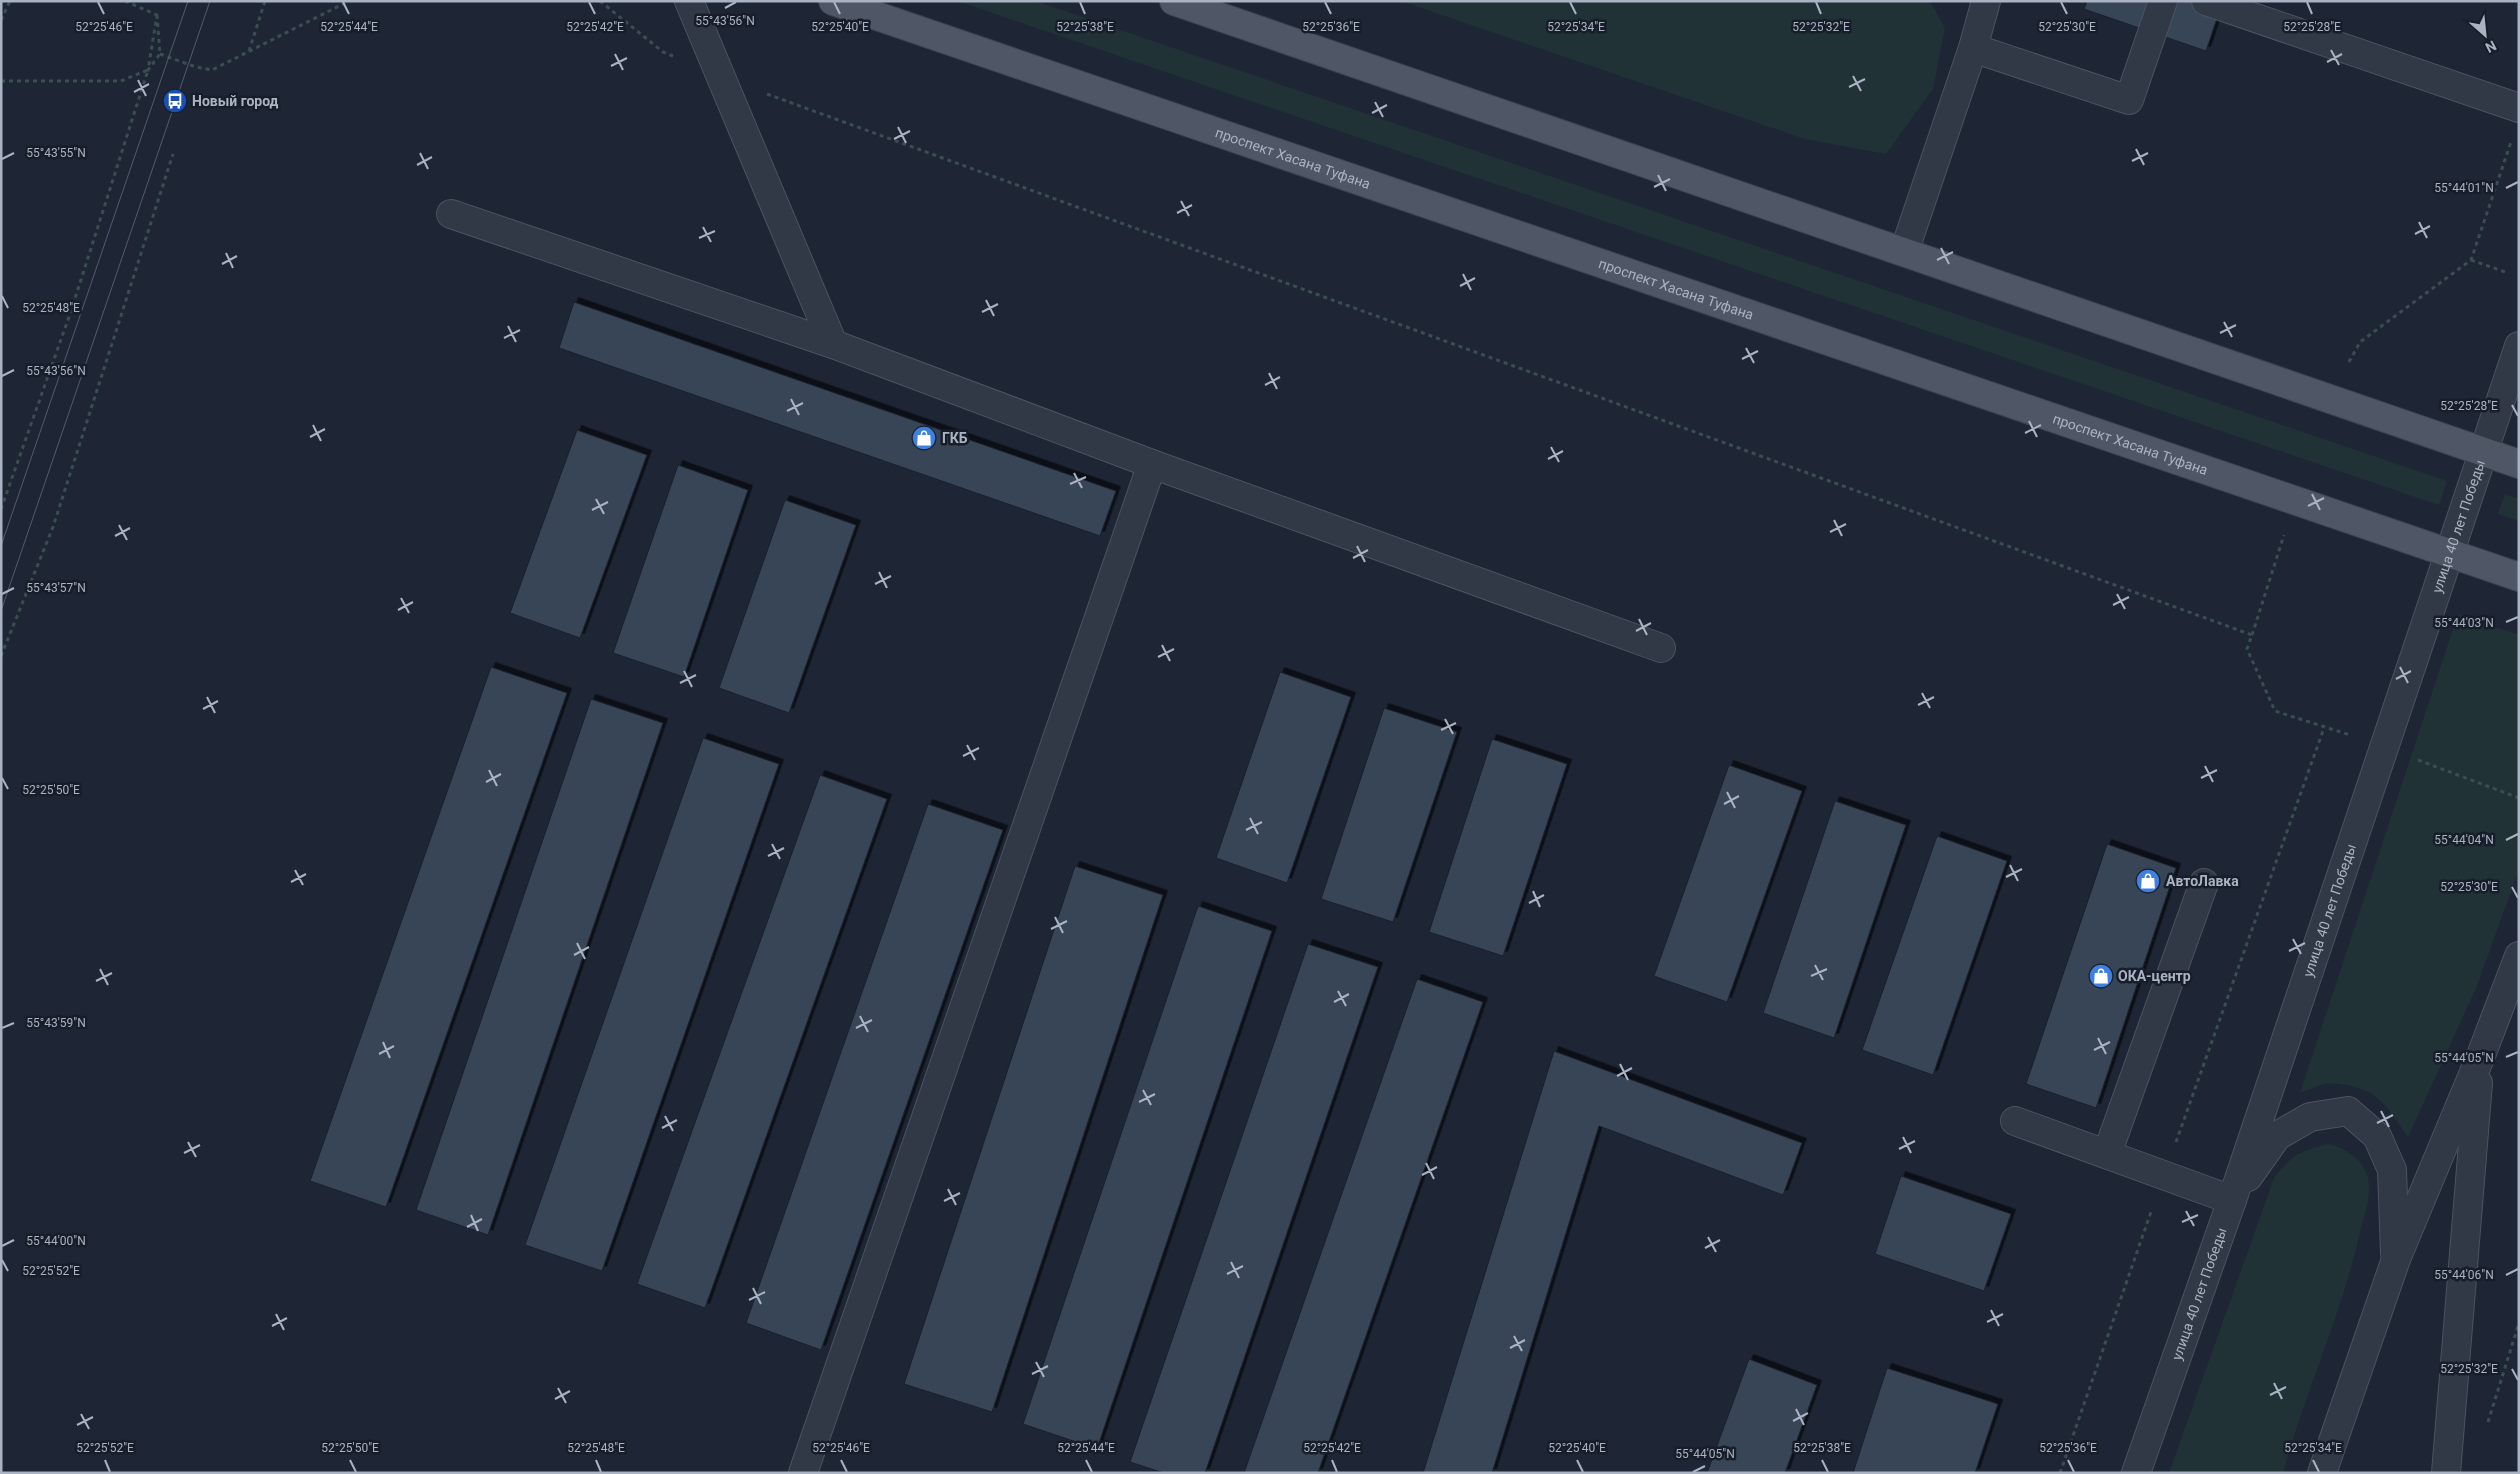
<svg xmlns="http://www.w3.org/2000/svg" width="2520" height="1474" viewBox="0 0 2520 1474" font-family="Roboto,sans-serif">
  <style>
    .green { fill: #203236 }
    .building { fill: #394456; stroke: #19202c; filter: url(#shadow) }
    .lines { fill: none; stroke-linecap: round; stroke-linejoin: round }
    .minor-casing { stroke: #4c5361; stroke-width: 30 }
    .major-casing { stroke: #3a424f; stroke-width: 30 }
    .path { stroke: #3a4e51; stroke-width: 3; stroke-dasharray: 4 4; stroke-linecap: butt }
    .minor { stroke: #313846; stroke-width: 28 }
    .major { stroke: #4f5766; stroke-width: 28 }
    .tram { stroke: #525c6d; stroke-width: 1 }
    .ticks { fill: none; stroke: #aab3c3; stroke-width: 2 }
    .labels { text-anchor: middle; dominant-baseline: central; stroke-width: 5; stroke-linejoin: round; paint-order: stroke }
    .poi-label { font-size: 14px; font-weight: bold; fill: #aab3c3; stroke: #171e2a; text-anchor: start }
    .street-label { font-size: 14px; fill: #aab3c3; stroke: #171e2a }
    .ticks-label { font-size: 12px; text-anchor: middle; fill: #aab3c3; stroke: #171e2a; stroke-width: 5; stroke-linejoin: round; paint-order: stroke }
  </style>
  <defs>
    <filter id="shadow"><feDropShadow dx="4.5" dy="-4.5" stdDeviation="0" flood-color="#0009"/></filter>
  </defs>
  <rect width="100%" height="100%" fill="#1e2635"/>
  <g class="green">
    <path d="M957,1H1035L2447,481L2439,505Z"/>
    <path d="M1401,1H1930L1945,28L1933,89L1886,154L1805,139Z"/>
    <path d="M2505,494L2519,499V521L2498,514Z"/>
    <path d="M2458,614L2519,635V870L2476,988L2408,1137L2386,1106L2371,1093L2349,1085L2326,1083L2300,1093Z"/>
    <path d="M2328,1144C2349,1149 2369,1163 2369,1187C2370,1201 2363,1218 2360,1232C2342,1314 2305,1392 2283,1473H2169L2274,1178C2293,1154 2299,1152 2328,1144Z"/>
  </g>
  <g class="building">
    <path d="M2087,1H2223L2206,51L2084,9Z"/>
    <path d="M574,302L1116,491L1100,536L559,348Z"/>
    <path d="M577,430L647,455L580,638L510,613Z"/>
    <path d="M678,465L748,490L684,677L613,653Z"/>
    <path d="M785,500L856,525L789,713L719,688Z"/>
    <path d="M491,667L567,693L386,1207L310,1181Z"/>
    <path d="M1280,672L1351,697L1287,883L1216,858Z"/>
    <path d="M591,699L663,723L488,1235L416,1210Z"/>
    <path d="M1384,708L1457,732L1393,922L1321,899Z"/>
    <path d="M703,738L779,764L602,1271L525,1245Z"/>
    <path d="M1492,739L1567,764L1503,956L1429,932Z"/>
    <path d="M1729,765L1802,791L1727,1002L1654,976Z"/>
    <path d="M820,775L887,799L705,1308L637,1284Z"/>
    <path d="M1835,801L1906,825L1834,1038L1763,1013Z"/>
    <path d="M928,804L1003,830L821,1350L746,1323Z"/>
    <path d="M1937,836L2007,861L1933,1075L1862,1050Z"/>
    <path d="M2107,844L2176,868L2096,1108L2026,1084Z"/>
    <path d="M1075,866L1163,895L992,1412L904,1384Z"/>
    <path d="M1198,906L1272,931L1097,1449L1023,1424Z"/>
    <path d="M1308,944L1378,967L1205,1473H1164L1130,1462Z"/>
    <path d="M1417,979L1483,1002L1318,1473H1244Z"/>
    <path d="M1554,1051L1802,1143L1783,1195L1599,1126L1492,1473H1423Z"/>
    <path d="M1901,1176L2011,1214L1984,1291L1875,1254Z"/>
    <path d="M1749,1359L1817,1385L1785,1473H1707Z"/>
    <path d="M1887,1368L1998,1404L1975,1473H1853Z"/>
  </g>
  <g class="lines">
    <g class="minor-casing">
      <g id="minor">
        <path d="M689,1L833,344L1152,464L1661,648"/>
        <path d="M2206,1L2519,108"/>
        <path d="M1973,48L2129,100L2163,1"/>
        <path d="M451,214L833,344"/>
        <path d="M1904,252L1973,48L1986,1"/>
        <path d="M2015,1121L2232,1200"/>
        <path d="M2107,1154L2204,883"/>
        <path d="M2248,1177L2277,1136L2310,1117L2348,1111L2377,1136L2392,1170L2395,1253"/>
        <path d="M803,1473L1152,464"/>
        <path id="s1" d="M2136,1473L2232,1200L2519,346"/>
        <path d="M2322,1473L2396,1259L2480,1058L2519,956"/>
        <path d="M2446,1473L2478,1083"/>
      </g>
    </g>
    <g class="major-casing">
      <g id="major">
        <path id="s2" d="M833,1L2519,577"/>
        <path d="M1174,1L2519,464"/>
      </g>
    </g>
    <g class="path">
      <path d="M125,1L157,15"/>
      <path d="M600,1L663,52L673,56"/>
      <path d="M157,15L160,54L148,70Z"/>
      <path d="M1,20L10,1"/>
      <path d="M249,51L265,1"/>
      <path d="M160,54L196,67L212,70L349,1"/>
      <path d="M1,81H121L148,70"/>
      <path d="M767,94L2252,635L2247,649L2275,711L2350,735"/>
      <path d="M2471,260L2508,273"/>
      <path d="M2349,362L2360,342L2471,260L2511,142"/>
      <path d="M1,509L70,314L148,70"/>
      <path d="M2252,635L2284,535"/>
      <path d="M1,656L53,527L173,154"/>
      <path d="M2418,760L2519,798"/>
      <path d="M2176,1142L2324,728"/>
      <path d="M2488,1422L2519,1323"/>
      <path d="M2060,1473L2152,1209"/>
    </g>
    <use href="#minor" class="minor"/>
    <use href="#major" class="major"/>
    <g class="tram">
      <path d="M1,546L188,1"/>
      <path d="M1,611L210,1"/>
    </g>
  </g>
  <path class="ticks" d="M98,2L104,14M343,2L349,14M589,2L595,14M834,2L840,14M1080,2L1085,14M1325,2L1331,14M1570,2L1576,14M1816,2L1821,14M2061,2L2067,14M2307,2L2312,14M725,8L736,2M2331,50L2339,65M615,54L623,70M2327,62L2342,54M611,66L627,58M1853,76L1861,91M138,80L146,96M1849,87L1865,79M134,92L149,84M1375,102L1383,117M1372,113L1387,105M898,127L906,143M894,139L910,131M2136,149L2144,165M420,153L428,169M2,159L14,153M2132,161L2148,153M417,165L432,157M1658,175L1666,191M1654,187L1670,179M2506,188L2518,182M1181,201L1189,216M1177,213L1192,205M2419,222L2427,238M703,227L711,242M2415,234L2430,226M699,238L715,231M1941,248L1949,264M226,253L233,268M1937,260L1953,252M222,264L237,256M1463,274L1471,290M1460,286L1475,278M2,296L8,308M986,300L994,316M982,312L998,304M2224,322L2232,337M508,326L516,342M2220,333L2236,325M504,338L520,330M1746,348L1754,363M1742,359L1758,351M1269,373L1277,389M2,376L14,370M1265,385L1280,377M791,399L799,415M2512,405L2518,416M787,411L803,403M2029,421L2037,437M313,425L321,441M2025,433L2041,425M310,437L325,429M1551,447L1559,462M1548,459L1563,451M1074,473L1082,488M1070,484L1086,477M2312,494L2320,510M596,499L604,514M2308,506L2324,498M592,510L608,502M1834,520L1842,536M119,525L127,540M1830,532L1846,524M115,536L130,528M1357,546L1365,562M1353,558L1368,550M879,572L887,588M875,584L891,576M2,594L14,588M2117,594L2125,609M401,598L409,613M2113,605L2129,597M398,610L413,602M1639,619L1647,635M2506,622L2518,617M1636,631L1651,623M1162,645L1170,661M1158,657L1174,649M2400,667L2408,683M684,671L692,687M2396,679L2411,671M680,683L696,675M1922,693L1930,708M207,697L215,713M1918,705L1934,697M203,709L218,701M1445,719L1453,734M1441,730L1456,723M967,745L975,760M963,756L979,748M2205,766L2213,782M489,770L497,786M2,778L8,789M2201,778L2217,770M486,782L501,774M1727,792L1735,808M1724,804L1739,796M1250,818L1258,834M1246,830L1262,822M2506,840L2518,834M772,844L780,859M768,856L784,848M2010,865L2018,881M295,870L303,885M2006,877L2022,869M291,882L306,874M2512,887L2518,898M1533,891L1540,907M1529,903L1544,895M1055,917L1063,933M1051,929L1067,921M2293,939L2301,954M577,943L585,959M2289,951L2305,943M574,955L589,947M1815,965L1823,980M100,969L108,985M1811,976L1827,969M96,981L112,973M1338,991L1346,1006M1334,1002L1349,994M860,1016L868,1032M2,1028L14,1023M856,1028L872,1020M2098,1038L2106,1054M383,1042L390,1058M2094,1050L2110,1042M379,1054L394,1046M2506,1057L2518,1052M1620,1064L1628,1080M1617,1076L1632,1068M1143,1090L1151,1105M1139,1102L1155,1094M2381,1111L2389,1127M665,1116L673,1131M2377,1123L2393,1115M662,1128L677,1120M1903,1137L1911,1153M188,1142L196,1157M1899,1149L1915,1141M184,1153L200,1145M1426,1163L1434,1179M1422,1175L1437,1167M948,1189L956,1205M944,1201L960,1193M2186,1211L2194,1226M471,1215L478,1231M2182,1222L2198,1215M467,1227L482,1219M1708,1237L1716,1252M2,1246L14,1240M1705,1248L1720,1240M2,1260L8,1271M1231,1262L1239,1278M1227,1274L1243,1266M2506,1275L2518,1269M753,1288L761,1304M749,1300L765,1292M1991,1310L1999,1326M276,1314L284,1330M1987,1322L2003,1314M272,1326L287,1318M1514,1336L1522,1351M1510,1348L1525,1340M1036,1362L1044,1377M2512,1369L2518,1380M1032,1374L1048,1366M2274,1383L2282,1399M558,1388L566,1403M2270,1395L2286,1387M555,1399L570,1391M1796,1409L1804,1425M81,1414L89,1429M1793,1421L1808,1413M77,1425L93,1417M105,1460L110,1472M350,1460L356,1472M596,1460L601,1472M841,1460L847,1472M1086,1460L1092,1472M1332,1460L1337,1472M1577,1460L1583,1472M1822,1460L1828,1472M2068,1460L2074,1472M2313,1460L2319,1472M1693,1472L1705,1466"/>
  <defs>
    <g id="bus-disc" transform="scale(1.25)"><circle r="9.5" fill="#1a4fb4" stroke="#171e2a"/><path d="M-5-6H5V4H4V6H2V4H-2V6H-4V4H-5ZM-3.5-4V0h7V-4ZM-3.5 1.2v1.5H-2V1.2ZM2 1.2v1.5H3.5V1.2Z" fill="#fff"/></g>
    <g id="shop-disc" transform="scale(1.25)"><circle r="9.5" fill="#3f7fe0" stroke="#171e2a"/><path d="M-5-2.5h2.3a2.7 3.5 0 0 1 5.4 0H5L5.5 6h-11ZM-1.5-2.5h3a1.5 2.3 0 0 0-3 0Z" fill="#fff"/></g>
  </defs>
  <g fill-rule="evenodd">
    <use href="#bus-disc" x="175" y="101"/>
    <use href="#shop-disc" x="924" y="438"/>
    <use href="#shop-disc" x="2148" y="881"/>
    <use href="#shop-disc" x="2101" y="976"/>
  </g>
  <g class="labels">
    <g class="poi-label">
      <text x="192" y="101">Новый город</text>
      <text x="942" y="438">ГКБ</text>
      <text x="2166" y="881">АвтоЛавка</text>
      <text x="2118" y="976">ОКА-центр</text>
    </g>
    <g class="street-label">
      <text stroke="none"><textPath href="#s2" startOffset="486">проспект Хасана Туфана</textPath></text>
      <text stroke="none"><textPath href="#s2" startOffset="891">проспект Хасана Туфана</textPath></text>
      <text stroke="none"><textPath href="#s2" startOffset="1371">проспект Хасана Туфана</textPath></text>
      <text stroke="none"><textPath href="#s1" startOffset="1000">улица 40 лет Победы</textPath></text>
      <text stroke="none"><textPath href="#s1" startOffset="595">улица 40 лет Победы</textPath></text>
      <text stroke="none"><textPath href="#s1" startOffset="190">улица 40 лет Победы</textPath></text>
    </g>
  </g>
  <g class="ticks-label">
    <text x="725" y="25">55°43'56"N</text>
    <text x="104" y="31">52°25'46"E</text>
    <text x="349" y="31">52°25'44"E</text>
    <text x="595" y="31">52°25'42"E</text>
    <text x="840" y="31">52°25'40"E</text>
    <text x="1085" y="31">52°25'38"E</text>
    <text x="1331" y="31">52°25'36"E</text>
    <text x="1576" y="31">52°25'34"E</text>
    <text x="1821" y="31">52°25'32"E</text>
    <text x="2067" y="31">52°25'30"E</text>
    <text x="2312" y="31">52°25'28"E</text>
    <text x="56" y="157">55°43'55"N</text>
    <text x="2464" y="192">55°44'01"N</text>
    <text x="51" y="312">52°25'48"E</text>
    <text x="56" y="375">55°43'56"N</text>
    <text x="2469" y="410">52°25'28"E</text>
    <text x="56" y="592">55°43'57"N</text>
    <text x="2464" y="627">55°44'03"N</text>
    <text x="51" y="794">52°25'50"E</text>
    <text x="2464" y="844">55°44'04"N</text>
    <text x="2469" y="891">52°25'30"E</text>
    <text x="56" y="1027">55°43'59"N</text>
    <text x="2464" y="1062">55°44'05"N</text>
    <text x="56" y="1245">55°44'00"N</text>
    <text x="51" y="1275">52°25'52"E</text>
    <text x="2464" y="1279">55°44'06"N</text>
    <text x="2469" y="1373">52°25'32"E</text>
    <text x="105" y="1452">52°25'52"E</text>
    <text x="350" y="1452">52°25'50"E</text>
    <text x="596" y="1452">52°25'48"E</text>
    <text x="841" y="1452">52°25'46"E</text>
    <text x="1086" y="1452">52°25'44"E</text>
    <text x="1332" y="1452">52°25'42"E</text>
    <text x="1577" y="1452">52°25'40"E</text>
    <text x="1822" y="1452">52°25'38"E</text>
    <text x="2068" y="1452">52°25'36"E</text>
    <text x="2313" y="1452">52°25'34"E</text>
    <text x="1705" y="1458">55°44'05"N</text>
  </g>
  <rect width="2520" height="1474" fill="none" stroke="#aab3c3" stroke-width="5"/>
  <g transform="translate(2485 35) rotate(153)" stroke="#171e2a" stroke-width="4" paint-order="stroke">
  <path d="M0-4L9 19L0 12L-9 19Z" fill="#aab3c3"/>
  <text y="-8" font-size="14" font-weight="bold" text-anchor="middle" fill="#aab3c3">N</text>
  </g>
</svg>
